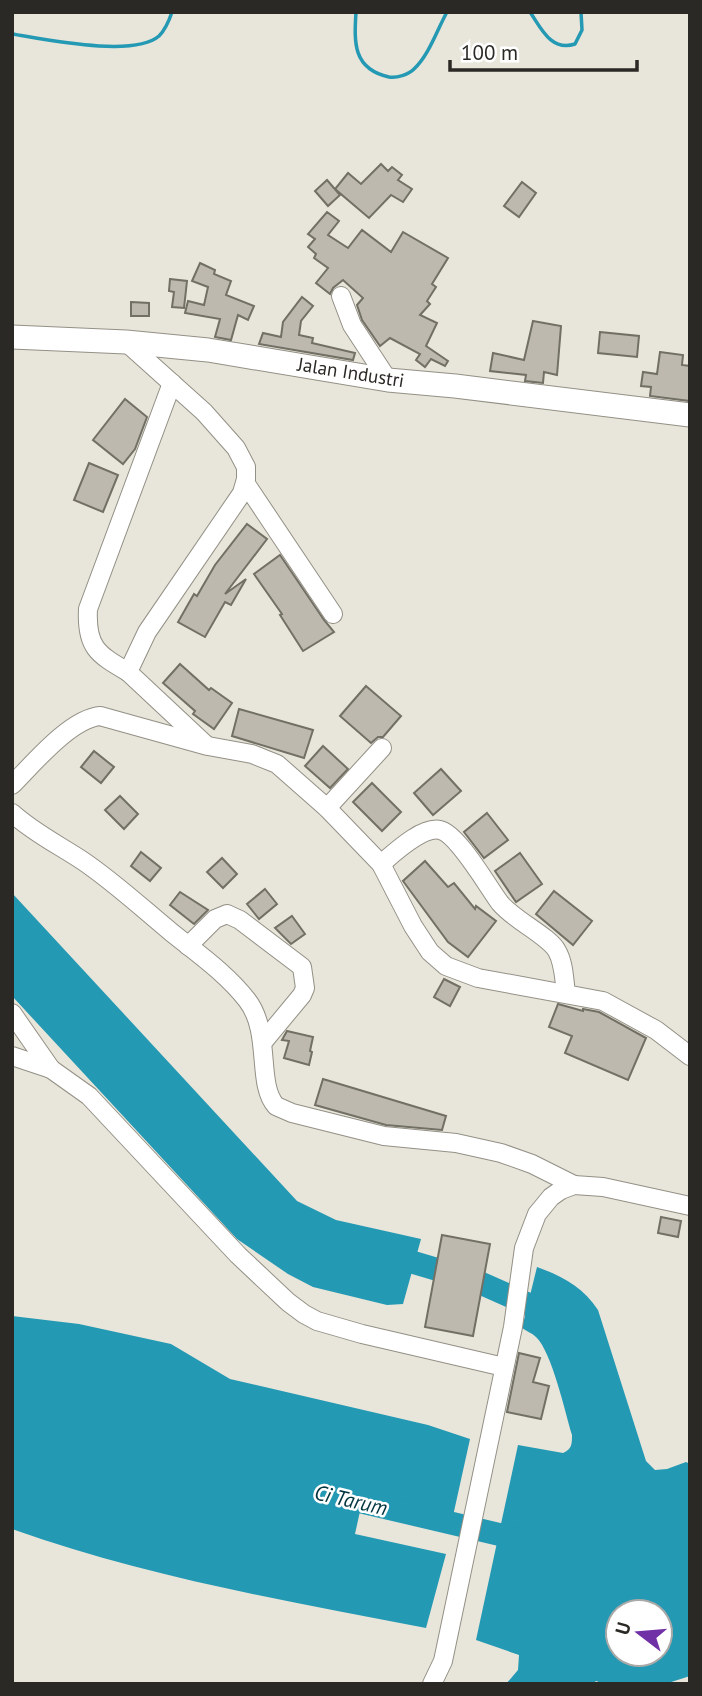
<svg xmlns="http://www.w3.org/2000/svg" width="702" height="1696" viewBox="0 0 702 1696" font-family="'PT Sans',sans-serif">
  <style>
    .water { fill: #2399b4; fill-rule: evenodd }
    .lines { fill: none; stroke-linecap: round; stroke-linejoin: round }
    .stream { stroke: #2399b4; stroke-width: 3.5 }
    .river { stroke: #2399b4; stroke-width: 23 }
    .building { fill: #bdb9af; stroke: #726f65; stroke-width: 2 }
    .minor-casing { stroke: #939086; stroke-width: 20 }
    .major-casing { stroke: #939086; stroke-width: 25 }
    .minor { stroke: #fff; stroke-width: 18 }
    .major { stroke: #fff; stroke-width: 23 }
    .labels { text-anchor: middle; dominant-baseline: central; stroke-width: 5; stroke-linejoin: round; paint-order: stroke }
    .street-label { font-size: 19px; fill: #2b2925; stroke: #fff }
    .water-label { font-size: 21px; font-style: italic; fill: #00343f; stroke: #fff }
  </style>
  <rect width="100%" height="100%" fill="#e8e5da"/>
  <g class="water">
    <path d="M12,893L297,1201L336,1220L421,1239L403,1304L387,1305L313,1287L288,1274L237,1239L12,996Z"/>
    <path d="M537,1267C562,1276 583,1287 598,1310L646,1461L655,1470L667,1469L686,1462L690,1464V1676L665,1684H604L596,1681L593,1684H506L518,1670L519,1655L476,1640L518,1445L563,1453C572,1449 572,1444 572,1435C565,1412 552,1352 536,1337C532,1333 526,1331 522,1328ZM618,1612H660V1654H618Z"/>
    <path d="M12,1316L79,1324L171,1344L230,1379L428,1425L470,1439L453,1516L364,1493L355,1534L446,1554L426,1628C287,1601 146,1577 12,1529Z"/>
  </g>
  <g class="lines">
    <g class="stream">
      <path d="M356,12C354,43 353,69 389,77C397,78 408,75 414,69C429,55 437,30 447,12"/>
      <path d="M530,12C541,28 551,52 575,44L582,30L581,12"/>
      <path d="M12,34C44,39 134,58 159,36C166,29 169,21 172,12"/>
    </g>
    <g class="river">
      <path d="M385,1254L476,1281L557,1317"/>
      <path d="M332,1495L527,1541"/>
    </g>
  </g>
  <g class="building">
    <path d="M381,164L388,171L392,167L402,175L398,180L412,189L403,202L391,195L369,218L335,189L348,173L361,184Z"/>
    <path d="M327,180L340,195L328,206L315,191Z"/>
    <path d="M522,182L536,193L519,217L504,206Z"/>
    <path d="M327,212L339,221L328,235L348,248L362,230L391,252L403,232L448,258L432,284L436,287L427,301L430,304L420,315L437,323L426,346L448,361L445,366L431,359L425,367L416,360L420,354L390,338L380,346L362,320L357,305L363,298L343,280L333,288L330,294L316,283L328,268L314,258L316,254L308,247L315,239L308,234Z"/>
    <path d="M200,263L215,270L214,274L231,281L226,295L254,306L248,320L238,315L231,340L215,337L220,319L185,313L188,301L204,305L208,287L192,281Z"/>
    <path d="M170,279L187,281L184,308L172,307L174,292L169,291Z"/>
    <path d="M302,297L313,306L301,321L299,335L313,338L312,343L355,353L353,360L259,344L263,333L281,337L283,322Z"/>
    <path d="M131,302L149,303V316H131Z"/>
    <path d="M533,321L561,326L557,375L544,372L543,383L525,381L526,375L490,371L493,353L524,360Z"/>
    <path d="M600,332L639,336L637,357L598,353Z"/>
    <path d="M660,352L683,355L682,365L690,366V401L650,396L651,387L641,386L643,372L657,374Z"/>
    <path d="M125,399L147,417L135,449L123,464L93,440Z"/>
    <path d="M89,463L118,475L103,512L74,500Z"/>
    <path d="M247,524L267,539L225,594L246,579L231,605L225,602L205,637L178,622L194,594L197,596L215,565Z"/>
    <path d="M280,555L324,620L334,632L303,651L280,615L282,614L254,574Z"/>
    <path d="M180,664L209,690L211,688L232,703L214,729L193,714L195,711L163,683Z"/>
    <path d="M366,686L401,716L383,737H378L371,743L340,716Z"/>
    <path d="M239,709L313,730L304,758L232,736Z"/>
    <path d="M323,746L348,769L330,788L305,766Z"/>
    <path d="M94,751L114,767L101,783L81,767Z"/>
    <path d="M441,769L461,791L433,815L414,793Z"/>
    <path d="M372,783L401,812L382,831L353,802Z"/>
    <path d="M120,796L138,814L124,829L105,810Z"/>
    <path d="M487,813L508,840L484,858L464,832Z"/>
    <path d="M141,852L161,868L150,881L131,866Z"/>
    <path d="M520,853L542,884L516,902L495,871Z"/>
    <path d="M222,858L237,874L223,888L207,872Z"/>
    <path d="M425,861L448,887L454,883L475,909L476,906L496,921L468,957L448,942L403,881Z"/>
    <path d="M265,889L277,904L259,919L247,904Z"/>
    <path d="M554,891L592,921L573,945L536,914Z"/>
    <path d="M180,892L208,910L194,924L170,905Z"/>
    <path d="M292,916L305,934L291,944L275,928Z"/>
    <path d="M444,979L460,987L450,1006L434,997Z"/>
    <path d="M558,1004L583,1011V1009L599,1012L646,1038L628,1080L565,1053L572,1036L549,1027Z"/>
    <path d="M287,1031L313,1037L310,1051L312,1052L309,1065L284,1058L289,1041L282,1040Z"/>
    <path d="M323,1079L446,1116L442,1130L386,1125L315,1105Z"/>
    <path d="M661,1217L681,1221L678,1237L658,1233Z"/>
    <path d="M442,1235L490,1244L473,1336L425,1327Z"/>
    <path d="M519,1353L540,1358L533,1382L549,1386L541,1419L507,1412Z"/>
  </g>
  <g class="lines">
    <g class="minor-casing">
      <g id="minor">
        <path d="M341,296L352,325L388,380"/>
        <path d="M126,342L204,412L236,448L246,467V479L242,493L147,632L128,672L205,744"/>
        <path d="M246,484L333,614"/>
        <path d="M128,672C97,654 86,647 88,609L172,383"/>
        <path d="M12,785C33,764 70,719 100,716L208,746L252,754L277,764L327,808L381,864L413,926L430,952L446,966L478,978L603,1001L656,1030L690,1056"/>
        <path d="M327,808L382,748"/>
        <path d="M12,813C34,833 59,845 83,861C114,882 142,908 171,932C197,953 226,973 247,1000C272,1032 256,1084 276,1106L292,1113L384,1136L456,1143L501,1153L532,1164L574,1185"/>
        <path d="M381,864C394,853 422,826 440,830C458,834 488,887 500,903C515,921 549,936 557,951C564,963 564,979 566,993"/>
        <path d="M188,946L215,919L227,914L240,920L302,967L305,988L302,995L263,1042"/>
        <path d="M12,1013L51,1069"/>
        <path d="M12,1056L51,1069L89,1096L238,1255L288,1302L304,1314L317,1321L362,1334L504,1367"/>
        <path d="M432,1684L443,1661L513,1327L524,1248L537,1214L551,1197L561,1190L574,1185L603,1187L690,1206"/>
      </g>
    </g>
    <g class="major-casing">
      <path id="major" d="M12,337L126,342L208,350L388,380L455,386L690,415"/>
    </g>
    <use href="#minor" class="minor"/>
    <use href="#major" class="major"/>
  </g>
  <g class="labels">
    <g class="street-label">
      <text transform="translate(351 372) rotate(9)">Jalan Industri</text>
    </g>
    <g class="water-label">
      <text transform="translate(351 1500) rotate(13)">Ci Tarum</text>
    </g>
  </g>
  <rect width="702" height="1696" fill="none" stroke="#2b2925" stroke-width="28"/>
  <g transform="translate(639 1633) rotate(286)"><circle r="33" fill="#ffffff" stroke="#aaa9a8" stroke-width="2"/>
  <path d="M0-5L12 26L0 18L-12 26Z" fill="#7131a6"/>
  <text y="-10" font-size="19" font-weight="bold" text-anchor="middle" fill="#2b2925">U</text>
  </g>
  <path d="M450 60v10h187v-10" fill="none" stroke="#2b2925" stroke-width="3.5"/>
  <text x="461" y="60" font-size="21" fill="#2b2925" stroke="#ffffff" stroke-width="5" paint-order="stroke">100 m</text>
</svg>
